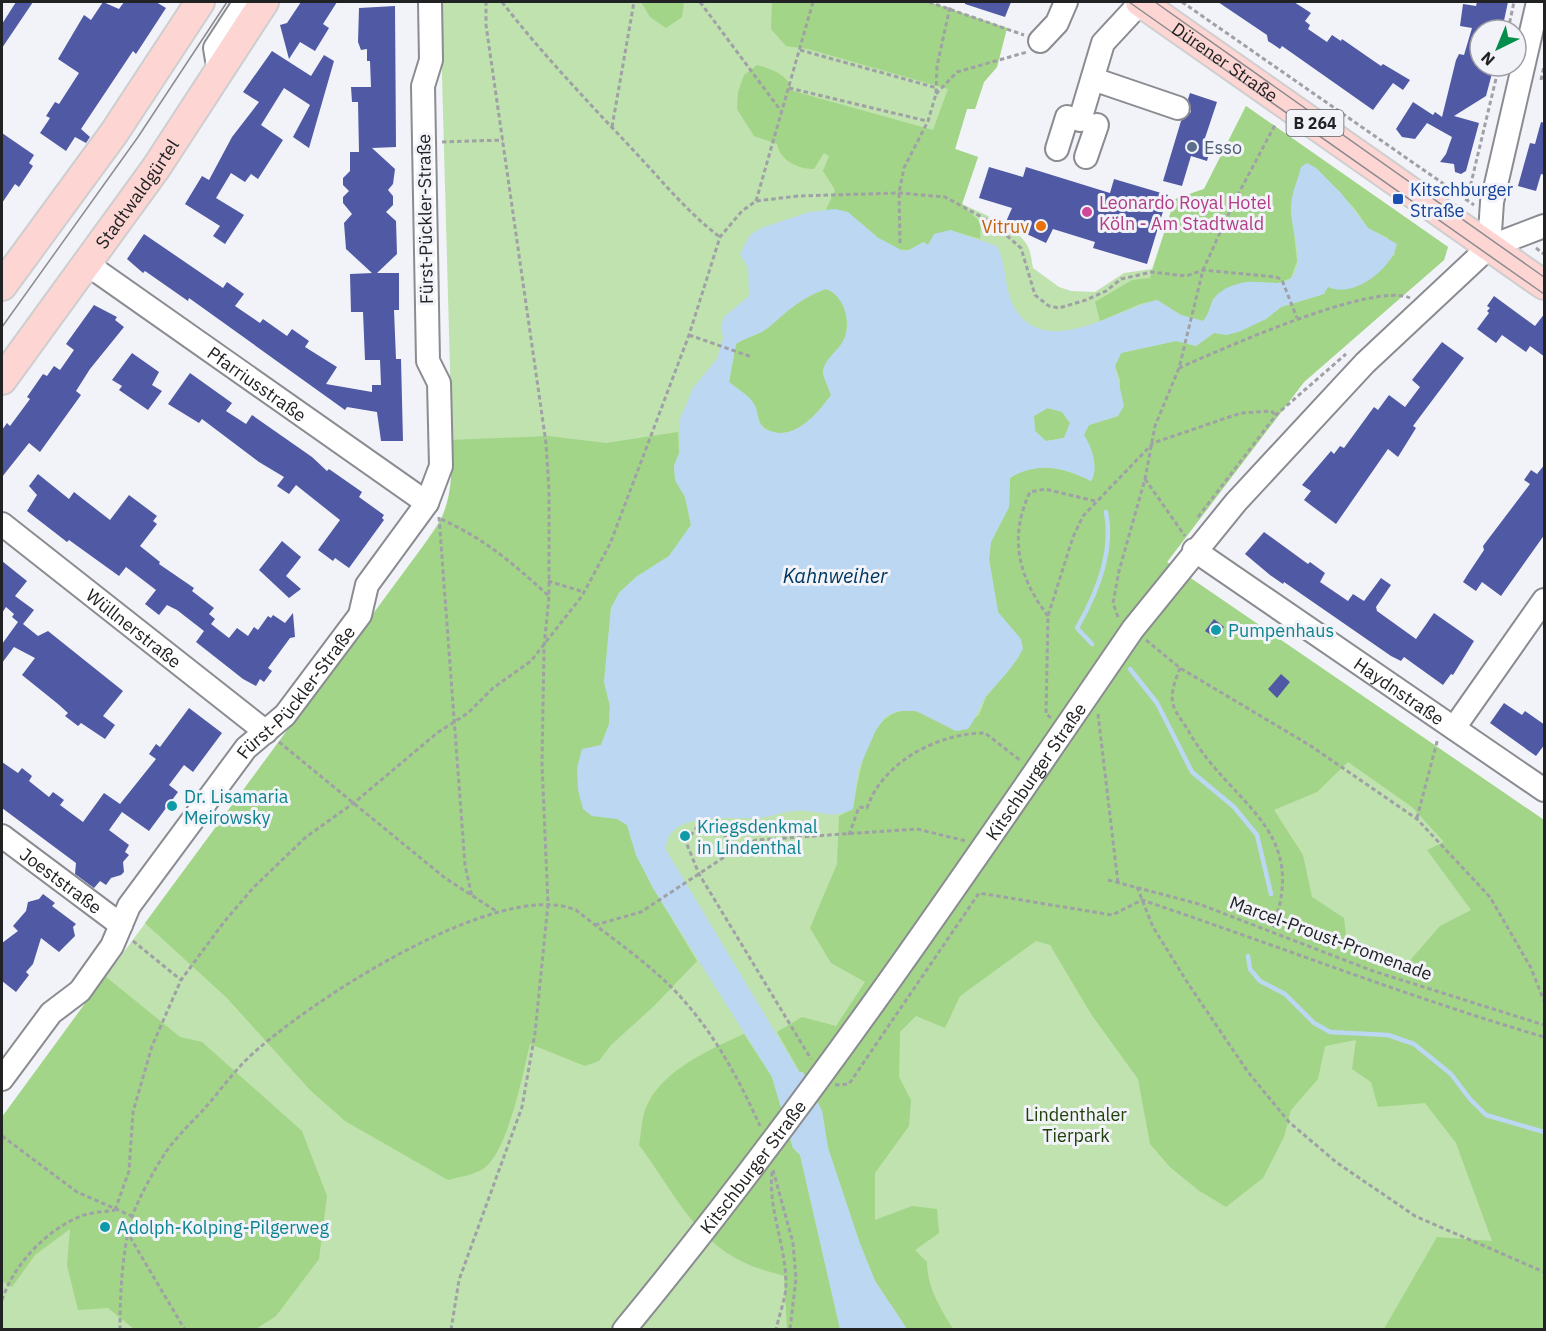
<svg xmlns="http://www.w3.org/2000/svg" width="1546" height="1331" viewBox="0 0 1546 1331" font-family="'IBM Plex Sans',sans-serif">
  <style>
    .green { fill: #bfe2ae }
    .forest { fill: #a2d587; fill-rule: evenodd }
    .water { fill: #bcd7f1; fill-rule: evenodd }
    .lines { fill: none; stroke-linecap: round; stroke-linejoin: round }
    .stream { stroke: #bcd7f1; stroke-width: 4.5 }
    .building { fill: #505aa4 }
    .minor-casing { stroke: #8a8c91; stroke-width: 26 }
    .major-casing { stroke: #cececf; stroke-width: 32 }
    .path { stroke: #a0a1a6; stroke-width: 3; stroke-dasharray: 4.5 3; stroke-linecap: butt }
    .minor { stroke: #fff; stroke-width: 22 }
    .major { stroke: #fdd5d3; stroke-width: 28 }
    .tram { stroke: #8b8c90; stroke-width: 1.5 }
    .service-dot { fill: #5c6f8a; stroke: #f2f3f9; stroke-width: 2 }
    .transit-dot { fill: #1a4fb4; stroke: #f2f3f9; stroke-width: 2 }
    .hotel-dot { fill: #d1479c; stroke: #f2f3f9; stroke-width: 2 }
    .food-dot { fill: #e8710a; stroke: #f2f3f9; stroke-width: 2 }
    .culture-dot { fill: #0f9aa8; stroke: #f2f3f9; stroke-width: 2 }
    .labels { text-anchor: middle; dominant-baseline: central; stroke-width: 6; stroke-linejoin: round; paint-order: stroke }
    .shield { fill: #f2f3f9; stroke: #606164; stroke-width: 1.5 }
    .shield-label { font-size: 16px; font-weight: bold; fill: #212224 }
    .street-label { font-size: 18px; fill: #212224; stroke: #f2f3f9 }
    .service-label { font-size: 18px; fill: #4e5e75; stroke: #f2f3f9; text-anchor: start }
    .transit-label { font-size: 18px; fill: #164399; stroke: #f2f3f9; text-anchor: start }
    .hotel-label { font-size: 18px; fill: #b23c85; stroke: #f2f3f9; text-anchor: start }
    .food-label { font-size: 18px; fill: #c56008; stroke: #f2f3f9; text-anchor: end }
    .culture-label { font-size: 18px; fill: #0d838f; stroke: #f2f3f9; text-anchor: start }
    .park-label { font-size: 18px; fill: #204009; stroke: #f2f3f9 }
    .water-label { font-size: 20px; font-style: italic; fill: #003760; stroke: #f2f3f9 }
  </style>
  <rect width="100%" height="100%" fill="#f2f3f9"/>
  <path class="green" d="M440,2H929L1007,28L997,67L984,82L975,109H967L955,149L978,157L962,204C981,213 1021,228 1029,249C1031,255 1032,262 1033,268L1059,287L1071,291L1095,292L1124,273L1152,269L1175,199L1204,189L1246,106L1448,247L1444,260L1304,382L1167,562L1544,820V1329L2,1330V1117L420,551L446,511L453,480Z"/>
  <g class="forest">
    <path d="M641,2H684L682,17L666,28L650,17Z"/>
    <path d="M772,2H929L1007,28L997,67L984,82L975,109H967L955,149L978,157L962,204L981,223L980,239L950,230L930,241L928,245L923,242L909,250C875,252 859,202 825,212L835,190L823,171L829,156L824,153L814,169C799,169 780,161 777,144L754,136L737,109L738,92L744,75L757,65C773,70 787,74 793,91L933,130L948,89L808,49L786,46L771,29Z"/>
    <path d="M1246,106L1448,247L1444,260L1304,382L1167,562L1544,820V1329H1384L1437,1237L1492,1241L1456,1143L1425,1103L1378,1107L1371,1082L1352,1069L1356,1040L1325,1046L1318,1079L1291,1110L1284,1137L1263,1178L1226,1207L1198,1190L1170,1167L1150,1144L1138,1079L1091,1014L1050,945L1036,941L960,996L945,1028L916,1016L900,1032L899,1077L911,1100L909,1126L875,1173V1220L912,1206L937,1209L939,1233L915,1250L927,1262C927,1287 940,1308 953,1329H907L875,1281L859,1241L828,1148L822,1111L777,1032L802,1017L836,1026L865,982L831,963L810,928L837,864L839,816L853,809C859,776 867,703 915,711C928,714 944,725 956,731L979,715L986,697L1019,657L998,612L989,559L991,542L1009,507L1010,478C1037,460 1065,468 1091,481C1099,469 1092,447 1083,435L1089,425L1118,416L1120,380L1115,366L1121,353L1176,341L1196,346L1214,333L1227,335L1266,319L1281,307L1324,294L1328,286C1368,289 1369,280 1395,254L1388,238L1368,228L1355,209L1316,168L1291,206L1297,261L1291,278L1278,283L1248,282L1213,299L1208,315L1203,321L1181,315L1157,300L1140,304L1100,321L1095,302L1132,280L1150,278L1175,199L1204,189ZM1348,762L1412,807L1444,842L1427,850L1471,910L1440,926L1406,965L1347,943L1344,918L1312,897L1303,855L1274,810L1317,792Z"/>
    <path d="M826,289C845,296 850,319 845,337C843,344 828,365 823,374L831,395C817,414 793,444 766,429C756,423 759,411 754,404C749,395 736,388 729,382L736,344C746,337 762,334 770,326C789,310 802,297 826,289Z"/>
    <path d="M1047,408L1062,412L1070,423L1064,438L1046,441L1035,431L1034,416Z"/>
    <path d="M678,432L679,453L674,466L675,480L685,497L691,525L669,556L636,577L619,593L611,608L604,682L610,706L609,724L601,745L591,748L608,817L617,819L627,825L636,855L653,888L697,961L654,1006L611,1045L599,1061L585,1066L530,1044C523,1073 508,1152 483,1169C474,1175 458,1177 448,1180L345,1121L310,1090L227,998L145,923L437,527C453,498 452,471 451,440L548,436L606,443Z"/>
    <path d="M105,976L180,1037L202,1042L302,1131L327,1196L319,1259L276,1316L256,1329H134L108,1308L78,1310L67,1265L70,1229L35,1255L12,1287L2,1281V1117Z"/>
    <path d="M744,1034L772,1077L793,1148L800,1155L840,1329H787L784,1276C772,1272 757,1269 745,1263C694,1240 671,1187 639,1145C641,1136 641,1126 643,1117C653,1074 708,1050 744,1034Z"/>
  </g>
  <path class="water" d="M1307,163L1316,168L1341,193L1368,228L1397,244C1392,269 1353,299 1328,287L1324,294L1281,307L1266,319L1241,331L1227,335L1214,333L1196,346L1176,341L1121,353L1115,366L1124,406L1118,416L1089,425L1084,435C1092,447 1099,469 1091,481C1065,467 1036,461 1010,478L1009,507L991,542L989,559L998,612L1021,639L1023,649C1014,666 1000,681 987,695C980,704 976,719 968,729L956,731L916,711H898L885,717L876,730L858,771L853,809C829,821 819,809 796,811C783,811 772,817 760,818C734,820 665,809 666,850L799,1072H803L822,1111L828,1148L859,1241L875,1281L907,1329H840L800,1155L793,1148L772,1077L653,888L636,855L627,825L617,819L592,816L583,809L578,790L577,768L582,749L601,745L609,724L610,706L604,682L611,608L619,593L636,577L669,556L691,525L685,497L675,480L674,466L679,453L680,419L693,388L717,359L723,338L721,325L724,317L749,296L748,268L740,254L750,235L761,228L809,212L835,209L848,212L877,237L903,251L909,250L924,242L928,245L934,234L950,230L997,246C1007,265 1004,289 1014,307C1044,361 1117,309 1157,300L1181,315L1203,321C1209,314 1209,308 1213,300C1219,289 1236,283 1248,282C1263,280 1288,290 1295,272C1303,254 1290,227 1291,207C1291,194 1298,180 1301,167ZM826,289C844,295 853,324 843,341C838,351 823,360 823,373C824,379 829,389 831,395C817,414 793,444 765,429C756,423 759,411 754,404C749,395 736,388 729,382L736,344C746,337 762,334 770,326C789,310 802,297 826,289ZM1048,408L1062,412L1070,423L1064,438L1046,441L1035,431L1034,416Z"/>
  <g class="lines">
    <g class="stream">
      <path d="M1092,644L1077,628C1096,595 1114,551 1106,512"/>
      <path d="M1130,669L1157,703L1192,772L1234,807L1257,835L1271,894"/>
      <path d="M1248,956L1250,969L1260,981L1285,994L1314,1023L1330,1032L1388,1035L1414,1044L1451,1074L1470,1099L1486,1115L1544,1132"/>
    </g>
  </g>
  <g class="building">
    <path d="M16,2H33L2,48V24Z"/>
    <path d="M103,2L119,9L124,2H156L166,8L136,54L133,51L81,129L90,137L86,143L75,137L66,151L40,133L50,118L46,116L55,102L59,104L79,73L58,59L84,15L91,20Z"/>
    <path d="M301,2H337L323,24L329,28L315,51L300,42L289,59L280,25L287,23Z"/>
    <path d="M965,2H1011L1005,17L965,4Z"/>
    <path d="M1218,2H1294L1311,13L1305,21L1310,25L1308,29L1327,42L1332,35L1341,41L1342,39L1381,66L1383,64L1410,80L1403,90L1393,83L1373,110L1282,46L1280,49L1268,41L1267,35Z"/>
    <path d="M1477,2H1508L1502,30H1480V66H1494L1486,96L1454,116L1479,123L1466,171L1461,174L1455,172L1454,164L1440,162L1446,154L1452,137L1427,123L1415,139L1402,137L1396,129L1413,102L1433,115L1435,112L1442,117L1456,60L1459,54L1464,55L1472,28L1460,26L1463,4L1476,6Z"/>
    <path d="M395,6L396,147L372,148L395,169L393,184L388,190L393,196V205L386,212L396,221L397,254L377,273H399V310H394L396,359H401L403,441H381L377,412L347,407L345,410L189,298L188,301L145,271L143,273L127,259L144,234L223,288L227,282L244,294L235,306L260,323L263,319L287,336L292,329L309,341L305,347L337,367L326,384L372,392V385H381L380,360H365L363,312H351L350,274L372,273L346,249L344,223L352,214L343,203V197L349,191L343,185V178L350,171V152H359L358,102H352L351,87H371L370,61H367V49L361,50L358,42L359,8Z"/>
    <path d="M272,51L311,76L324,55L334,61L309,148L293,137L310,105L284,88L261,125L283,140L258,179L251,174L245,182L231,173L216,198L244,215L225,244L213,236L220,226L185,204L202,176L209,180L232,137L259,102L243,92Z"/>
    <path d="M1190,93L1217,102L1204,141L1212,143L1207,161L1191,156L1182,186L1163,181L1181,121L1191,112L1188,99Z"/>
    <path d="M1541,122L1545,123V175L1541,174L1536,191L1518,186L1530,143L1535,144Z"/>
    <path d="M2,133L34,155L29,163L33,166L19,187L15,184L2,203Z"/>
    <path d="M989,167L1023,177L1026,167L1110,193L1114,179L1168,195L1147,264L1093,248L1095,242L1053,229L1046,243L1005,224L1012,208L979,198Z"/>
    <path d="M1494,296L1535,326L1545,313V357L1530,346L1526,352L1502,335L1496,343L1477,329L1489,313L1487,311L1490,308L1487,306Z"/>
    <path d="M94,305L117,317L115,320L124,327L90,369L76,391L81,395L40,452L29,443L2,477V430L7,423L10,426L30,399L27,397L43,374L47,376L54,366L60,370L74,350L66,344Z"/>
    <path d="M1442,342L1464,358L1413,426L1416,428L1398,457L1388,449L1336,524L1304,500L1311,491L1302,485L1331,451L1334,454L1340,446L1344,448L1374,407L1378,410L1389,395L1405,407L1420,387L1412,380Z"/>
    <path d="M132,353L159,372L152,385L162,391L148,410L119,390L122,386L112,380Z"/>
    <path d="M190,373L232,403L226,411L246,424L252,415L312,457L327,471L329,469L362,492L359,497L384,515L382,518L384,520L349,568L335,558L333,561L318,550L340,520L296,485L289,494L277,486L284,477L259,462L202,419L199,423L168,404Z"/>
    <path d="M1545,464V534L1501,596L1482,582L1476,591L1463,582L1468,574L1484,550L1483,546L1530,484L1524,480L1531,470L1537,474Z"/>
    <path d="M38,474L69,499L74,492L110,520L129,495L157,516L153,521L157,524L140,546L160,562L159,564L194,588L192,591L214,608L209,614L215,619L211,624L229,638L237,628L248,636L254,627L258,630L268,616L271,618L273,615L285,623L293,613L295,637L290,638L268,668L272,671L264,682L260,679L256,686L243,679L196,642L204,631L177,610L167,605L159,615L145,604L156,590L126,567L119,576L69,540L67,542L27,511L37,495L29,486Z"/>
    <path d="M1264,532L1308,564L1310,562L1325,573L1320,582L1348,601L1353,594L1364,601L1381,578L1391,585L1376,607L1377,611L1416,639L1434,613L1474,641L1453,675L1451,674L1443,685L1404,657L1401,661L1391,656L1284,582L1283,584L1270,575L1245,554Z"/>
    <path d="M282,541L301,557L286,576L301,589L289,598L259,570Z"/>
    <path d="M2,561L27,581L15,596L34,610L23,624L38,636L48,631L123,691L103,716L115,725L105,739L81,723L78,726L65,716L68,713L58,704L22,675L35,658L14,647L2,663V644L18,622L12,617L14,614L6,607L2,613Z"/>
    <path d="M1214,619L1224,627L1216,638L1205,631Z"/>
    <path d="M1281,674L1290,682L1277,698L1268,689Z"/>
    <path d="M1504,703L1522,715L1525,711L1545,725V744L1536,756L1490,723Z"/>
    <path d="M189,708L222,733L193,772L184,765L169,785L178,792L149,831L122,812L109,830L129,845L125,852L129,855L123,862L124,872L121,875L111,878L106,885L100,881L94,888L75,874L76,863L2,808V762L18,773L22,768L32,776L29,781L49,797L53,792L64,800L60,805L83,822L104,793L120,804L156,759L149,754L156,744L160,747Z"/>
    <path d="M43,894L55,903L52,906L76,924L73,927L75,936L59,952L41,938L33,964L26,972L29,975L16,992L2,981V943L18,931L13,926L26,911L28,902L39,899Z"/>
  </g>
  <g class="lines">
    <g class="minor-casing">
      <g id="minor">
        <path d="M1040,41L1057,23L1066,2"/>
        <path d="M219,72L215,48L245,2"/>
        <path d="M1093,79L1178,108"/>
        <path d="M1080,120L1103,43L1141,2"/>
        <path d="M1057,149L1067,117"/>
        <path d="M1086,157L1097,125"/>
        <path d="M1489,247L1492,202L1538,2"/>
        <path id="s1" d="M87,264L427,503"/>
        <path id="s2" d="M2,524L266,732"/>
        <path id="s3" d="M1194,550L1544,790"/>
        <path d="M1454,728L1544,600"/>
        <path id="s4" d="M2,836L121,925"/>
        <path id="s5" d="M2,1079L51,1013L80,991L112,946L129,906L246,748L285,715L360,615L367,585L427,503L441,466L439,383L428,361L423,86L431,60L430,2"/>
        <path id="s6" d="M624,1330C808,1107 970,867 1133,629L1236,502L1365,363L1489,247L1544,226"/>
      </g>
    </g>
    <g class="major-casing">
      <g id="major">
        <path id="s7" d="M1140,2L1544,285"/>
        <path d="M2,286L114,133L200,2"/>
        <path id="s8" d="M2,380L156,168L264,2"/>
      </g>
    </g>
    <g class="path">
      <path d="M502,2C543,55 590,104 636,153C663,182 688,213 720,237"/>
      <path d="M700,2L781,111"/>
      <path d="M929,2L1024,35"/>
      <path d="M1182,2L1474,205"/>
      <path d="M1508,30L1514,2"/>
      <path d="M800,50L937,88"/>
      <path d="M1541,80L1544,66"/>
      <path d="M789,88L927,121"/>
      <path d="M936,94L957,72L1027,52"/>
      <path d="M612,127L634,2"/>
      <path d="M442,142L503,140"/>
      <path d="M1467,200L1499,66"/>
      <path d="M756,201L813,2"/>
      <path d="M900,243L899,193L904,168L928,121L936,94L937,66L950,7"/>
      <path d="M1536,248L1544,254"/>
      <path d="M689,335L752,357"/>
      <path d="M1179,368C1220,350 1373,281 1410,298"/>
      <path d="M1145,479L1185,536"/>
      <path d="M439,517L465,865L472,897"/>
      <path d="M1198,517L1276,415L1346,354"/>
      <path d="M441,519C488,541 511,562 549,596"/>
      <path d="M548,581L584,592"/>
      <path d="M1048,616C1019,578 1008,538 1030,492L1045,489L1095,501"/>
      <path d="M1118,617L1113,603L1119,571L1145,479L1155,426L1179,368L1203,270L1234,202L1276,123"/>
      <path d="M1146,640L1180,668L1311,746L1417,819L1490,897L1531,968L1544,1001"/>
      <path d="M1180,668C1176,679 1170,692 1173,704C1175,713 1185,724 1189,732C1232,807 1311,827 1272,930"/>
      <path d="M1098,714L1118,883"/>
      <path d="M1051,718L1046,714L1048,616L1073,537L1083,516L1153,443L1241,413L1271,411L1276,415"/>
      <path d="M279,742L445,878L496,911"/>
      <path d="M1417,818L1438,738"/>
      <path d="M849,835L859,807L867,808C883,761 939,733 985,733L1021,761"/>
      <path d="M735,850L716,823L699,824L686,842L699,874L811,1059"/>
      <path d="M1108,880L1199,904L1373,971L1544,1025"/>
      <path d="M1137,887L1153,927L1189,985L1248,1072L1289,1122L1336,1162L1415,1216L1544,1272"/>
      <path d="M595,925L641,912L735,850L756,840L917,829L966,841"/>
      <path d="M133,941L181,980"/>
      <path d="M835,1085L849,1084L979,893L1112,915L1142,900C1276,945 1408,997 1544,1037"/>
      <path d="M2,1136L77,1192L132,1216"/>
      <path d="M773,1170L793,1243L796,1278L790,1330"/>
      <path d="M772,1172C768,1209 786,1246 786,1284C786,1298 779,1315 776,1330"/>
      <path d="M115,1210L129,1171L133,1112L152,1046L181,980L224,922L253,888L306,837L355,802L437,733L468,713L493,688L531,661L582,596L610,544L689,335L720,237L742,211L756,201L798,196L899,193L945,197L991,222L1021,248L1035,295L1049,306L1059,308L1086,300L1106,291L1121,279L1152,272L1186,276L1203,270L1276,277L1282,280L1297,318"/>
      <path d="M130,1237L185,1330"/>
      <path d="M2,1300C13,1266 45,1231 79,1217C89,1212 104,1212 115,1210"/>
      <path d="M120,1330C120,1295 122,1250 132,1217C138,1199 155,1168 166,1152C177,1136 192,1122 205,1108C219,1092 232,1074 247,1059C303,1005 498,877 576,910C602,931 630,950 655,972C703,1013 735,1070 760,1126"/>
      <path d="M451,1330L459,1280L522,1107L535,1033L548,904L542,764L544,647L549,596V491L546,443L486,25V2"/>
    </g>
    <use href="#minor" class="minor"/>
    <use href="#major" class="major"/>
    <g class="tram">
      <path d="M1129,2L1544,294"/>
      <path d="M1155,2L1544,277"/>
      <path d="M2,327L138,137L227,2"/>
    </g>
  </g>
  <circle class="service-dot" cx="1192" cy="147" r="6"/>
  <rect class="transit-dot" x="1392" y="193" width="12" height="12" rx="3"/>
  <circle class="hotel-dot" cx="1087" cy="212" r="6"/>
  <circle class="food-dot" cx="1041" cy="226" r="6"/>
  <g class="culture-dot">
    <circle cx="1216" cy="630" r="6"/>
    <circle cx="172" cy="806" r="6"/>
    <circle cx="685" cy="836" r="6"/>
    <circle cx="105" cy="1227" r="6"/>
  </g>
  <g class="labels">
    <rect class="shield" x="1286.5" y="110" width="57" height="26" rx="4.5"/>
    <g class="shield-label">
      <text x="1315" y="123">B 264</text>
    </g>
    <g class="street-label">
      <text stroke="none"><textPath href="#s7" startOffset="104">Dürener Straße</textPath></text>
      <text stroke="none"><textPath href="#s8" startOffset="230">Stadtwaldgürtel</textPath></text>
      <text transform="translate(425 219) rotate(-91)">Fürst-Pückler-Straße</text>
      <text stroke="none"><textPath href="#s1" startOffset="208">Pfarriusstraße</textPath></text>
      <text stroke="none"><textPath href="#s2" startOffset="168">Wüllnerstraße</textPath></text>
      <text stroke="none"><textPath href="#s3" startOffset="249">Haydnstraße</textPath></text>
      <text stroke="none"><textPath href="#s5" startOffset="489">Fürst-Pückler-Straße</textPath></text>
      <text stroke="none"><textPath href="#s6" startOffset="694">Kitschburger Straße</textPath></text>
      <text stroke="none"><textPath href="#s4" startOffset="74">Joeststraße</textPath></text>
      <text transform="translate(1331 938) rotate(20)">Marcel-Proust-Promenade</text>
      <text stroke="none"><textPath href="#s6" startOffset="208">Kitschburger Straße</textPath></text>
    </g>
    <g class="service-label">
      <text x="1204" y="147">Esso</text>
    </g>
    <g class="transit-label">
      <text x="1410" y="189">Kitschburger<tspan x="1410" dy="21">Straße</tspan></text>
    </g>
    <g class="hotel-label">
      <text x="1099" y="202">Leonardo Royal Hotel<tspan x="1099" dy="21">Köln - Am Stadtwald</tspan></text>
    </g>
    <g class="food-label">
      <text x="1029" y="226">Vitruv</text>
    </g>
    <g class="culture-label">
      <text x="1228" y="630">Pumpenhaus</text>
      <text x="184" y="796">Dr. Lisamaria<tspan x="184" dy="21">Meirowsky</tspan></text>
      <text x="697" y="826">Kriegsdenkmal<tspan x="697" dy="21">in Lindenthal</tspan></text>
      <text x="117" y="1227">Adolph-Kolping-Pilgerweg</text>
    </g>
    <g class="park-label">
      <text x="1076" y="1114">Lindenthaler<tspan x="1076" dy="21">Tierpark</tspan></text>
    </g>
    <g class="water-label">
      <text x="835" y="575">Kahnweiher</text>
    </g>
  </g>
  <rect width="1546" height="1331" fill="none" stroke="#212224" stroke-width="6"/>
  <g transform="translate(1498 48) rotate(223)"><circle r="28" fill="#f2f3f9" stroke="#9e9fa4" stroke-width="1.5"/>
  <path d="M0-4.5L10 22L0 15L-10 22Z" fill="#048e4c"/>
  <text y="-9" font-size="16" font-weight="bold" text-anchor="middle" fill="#212224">N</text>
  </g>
</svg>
